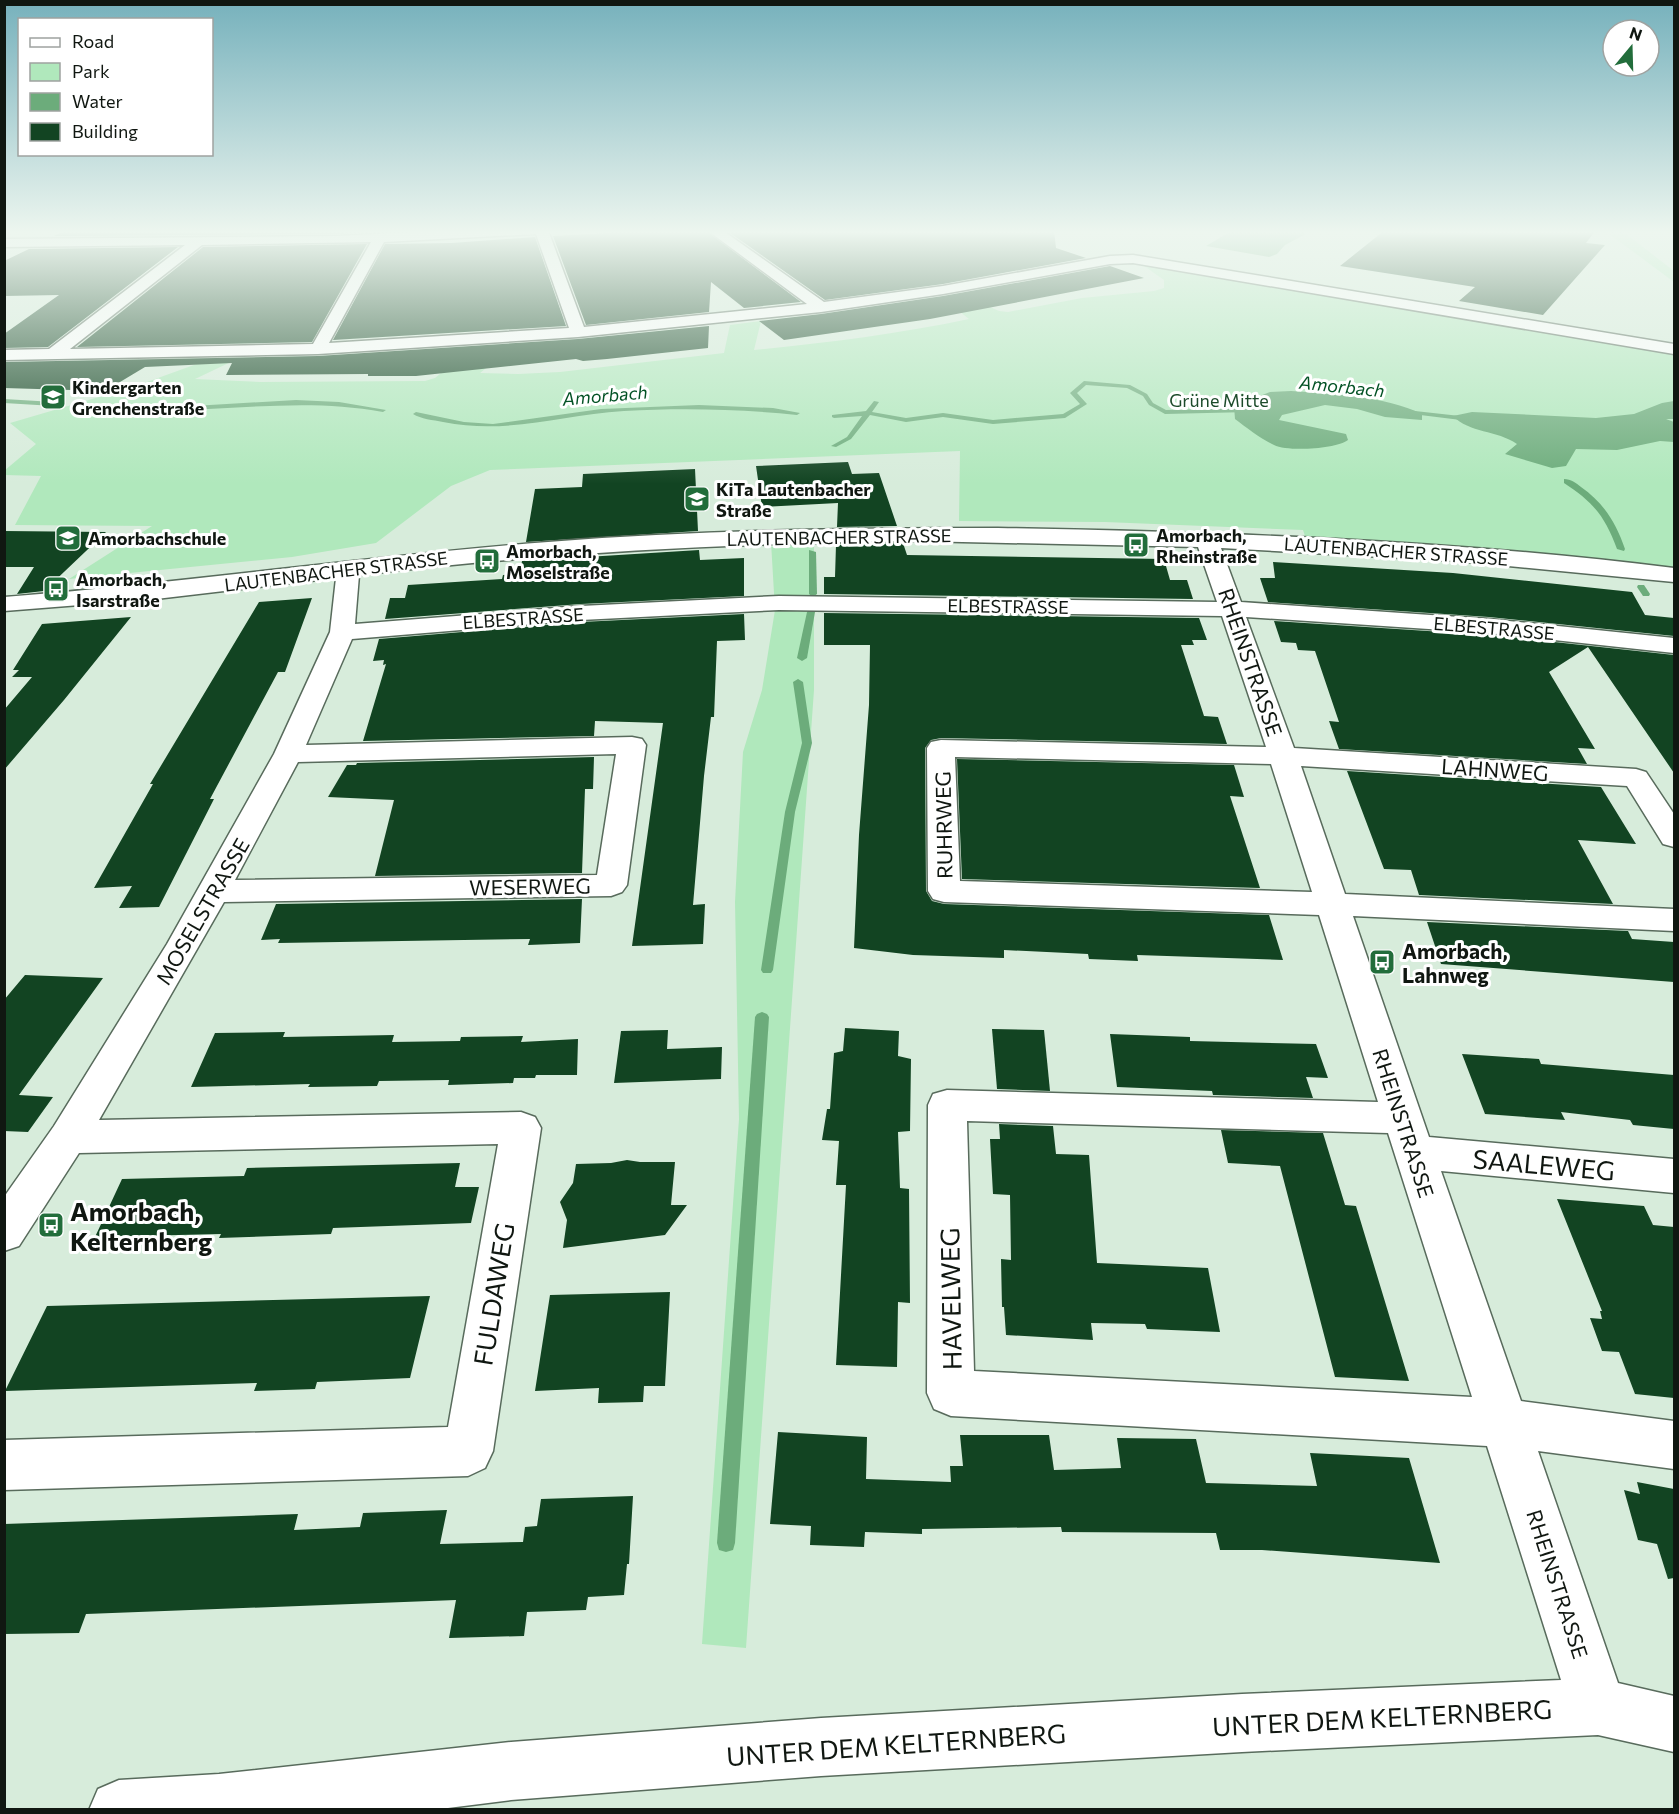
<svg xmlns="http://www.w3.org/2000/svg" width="1679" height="1814" viewBox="0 0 1679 1814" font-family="Commissioner,sans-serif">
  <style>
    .green { fill: #b0e8bc }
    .water { fill: #6cac7b }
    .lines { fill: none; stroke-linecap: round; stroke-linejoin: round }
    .stream { fill: #6cac7b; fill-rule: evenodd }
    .building { fill: #124422 }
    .street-casing { stroke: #586b5c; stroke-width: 3 }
    .street { fill: #fff; fill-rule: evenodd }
    .labels { text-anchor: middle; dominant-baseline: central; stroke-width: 6; stroke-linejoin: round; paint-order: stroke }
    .far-water-label { font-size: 18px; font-style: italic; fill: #035225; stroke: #fff }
    .far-poi-label { font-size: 18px; font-weight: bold; fill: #101711; stroke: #fff; text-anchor: start }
    .far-park-label { font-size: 18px; fill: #1c4b2a; stroke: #fff }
    .far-street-label { font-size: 18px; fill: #101711; stroke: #fff }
    .street-label { font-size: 21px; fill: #101711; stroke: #fff }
    .poi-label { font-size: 21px; font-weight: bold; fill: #101711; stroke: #fff; text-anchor: start }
    .near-street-label { font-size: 26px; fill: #101711; stroke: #fff }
    .near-poi-label { font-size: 26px; font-weight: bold; fill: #101711; stroke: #fff; text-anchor: start }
  </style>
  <rect width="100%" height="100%" fill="#d7ecdb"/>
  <g class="green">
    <path d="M1604,230H1621L1674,271V282Z"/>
    <path d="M1140,263L1170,266L1674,351V570L1589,560L1306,539L1303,530L1105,522L959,521L960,451L490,470L451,486L376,543L292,557L69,579L152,526L15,525L41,476L5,475L4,471L36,444L10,423L133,387L205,361L235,360L195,379L261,382L425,381L435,378L473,347L516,344L480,373L518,374L560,372L724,353L730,325L761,321L754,350C826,343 898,334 969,319L954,307L981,303L999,311L1008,312L1082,298L1154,291L1164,288V280Z"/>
    <path d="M814,541V690L746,1648L702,1644L739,1119L735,902L743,752L762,690L775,610L771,542Z"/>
  </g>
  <g class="water">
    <path d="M1233,230H1305L1304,235L1285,245L1277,254L1269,257L1206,246Z"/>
    <path d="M1291,391C1332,394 1385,396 1422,414V420L1385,417L1357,409L1325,405L1282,415L1279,420L1346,434L1348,440C1336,449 1288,452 1274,445C1261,439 1247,428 1235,419L1234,406L1270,392Z"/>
    <path d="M1674,401V419H1666L1674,422V442L1660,441L1617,450L1576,449L1566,466L1552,468L1505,454L1517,444C1497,430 1469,433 1453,416L1472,412L1596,418L1634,414L1662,403Z"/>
  </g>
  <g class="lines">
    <g class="stream">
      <path d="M1084,381L1130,385L1147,394L1153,403L1166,410L1249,408L1252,410L1249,412L1165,414L1149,405L1143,396L1127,388L1086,385L1077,393L1087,404L1065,418L993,424L943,417L906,422L870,415L851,439L836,447L831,446L847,437L862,416L834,418L832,417V415L866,411L874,401L879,402L872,412L906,418L943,413L993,420L1063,414L1080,404L1070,393Z"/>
      <path d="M4,399L54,402L57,404L54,406L4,403Z"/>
      <path d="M296,400L339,402L386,410L383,412C324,401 267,406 208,409C167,411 127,411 87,412L84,410L87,408L193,406Z"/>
      <path d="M699,405L773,408L800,413L797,415C739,409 682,408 624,411C560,415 508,435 443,422C433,420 421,419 413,414L416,412L464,422L493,424L601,409Z"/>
      <path d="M1406,410L1469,417L1472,419L1469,421L1404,413L1403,412Z"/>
      <path d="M1564,479C1571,479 1576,483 1581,487C1604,503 1616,523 1625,549L1624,551L1617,549C1605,516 1593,502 1564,483Z"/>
      <path d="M809,550L816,552L817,594L813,597L809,594Z"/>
      <path d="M1638,585H1644L1650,594L1649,596H1643L1637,587Z"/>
      <path d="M811,609L815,612L807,658L802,661L797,658L807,612Z"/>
      <path d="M798,679L803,682L812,743L795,812L773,970L771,973H763L761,970L785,812L802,743L793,682Z"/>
      <path d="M762,1012L767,1014L769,1017L735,1543L733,1550L726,1552L719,1550L717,1543L755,1017L757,1014Z"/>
    </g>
  </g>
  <g class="building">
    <path d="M67,230H399L337,234L54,236Z"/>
    <path d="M664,230H705L801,302L744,308L711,282L709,312L586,325L553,236Z"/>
    <path d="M726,230H1054L1056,248L1086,258L943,284L825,300Z"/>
    <path d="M1385,230H1596L1586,243L1605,245L1543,315L1459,301L1475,287L1340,266Z"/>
    <path d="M535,237L566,326L333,340L385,244L451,243Z"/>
    <path d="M367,244L312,342L77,347L203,247Z"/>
    <path d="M178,247L48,347L4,348V334L59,295L4,296V261L29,249Z"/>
    <path d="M1110,266L1144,278L930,319L784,340L759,321L821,314L943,296Z"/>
    <path d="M709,326L708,348L607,359L583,361L576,359L416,376H368V374L226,375L232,363L145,367L105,391L4,388V362L318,356L578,339Z"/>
    <path d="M848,462L852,474L879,473L897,526L837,527L838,503L762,507L756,466Z"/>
    <path d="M695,469L698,531L526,542L535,489L582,487L583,474Z"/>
    <path d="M4,531L106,532L44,591L17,594L34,567H4Z"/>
    <path d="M903,543L907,555L1164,559L1170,580H1187L1193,599L824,594V577H835L836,545Z"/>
    <path d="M699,550L700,560L744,558V596L581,604L385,619L390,598H405L408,585L502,579L503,575L520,574L522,561Z"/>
    <path d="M1273,562L1453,573L1632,592L1645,615L1674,618V636L1489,617L1268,602L1260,578H1275Z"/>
    <path d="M312,598L285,672H278L210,799H214L159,907L119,908L132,886L94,888L153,784H150L259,602Z"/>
    <path d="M824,613L1199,618L1207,640H1192L1194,645H1181L1204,716L1218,717L1227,744L941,738L931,740L925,748L926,891L932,901L944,904L1269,915L1283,960L1137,955L1138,961L1089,959L1088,954L1004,950V958L913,955L854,948L859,835L869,705L870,645H824Z"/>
    <path d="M744,614L745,640L717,641L714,717H711L704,776L693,905L705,904L703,944L632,946L663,723L595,721L594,736L363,741L386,664L383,665L384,660L373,661L379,639L581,622Z"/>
    <path d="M131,617L64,700L4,770V710L32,677H12L19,670H13L42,624Z"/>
    <path d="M1274,621L1489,635L1674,655V773L1588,647L1549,672L1595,749L1578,748L1587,764L1339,749L1329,721L1339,722L1315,651L1298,650L1296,643L1281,642Z"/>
    <path d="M594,757L593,789H585L582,873L375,876L394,800L328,797L347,765H356L357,763Z"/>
    <path d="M957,759L1234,765L1244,797L1230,796L1260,888L962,879Z"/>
    <path d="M1347,771L1601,787L1636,844L1578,840L1613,904L1419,895L1411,870L1384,869Z"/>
    <path d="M582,899L580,943L528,945L530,939L278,943L280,939L261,940L276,904Z"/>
    <path d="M1427,922L1628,931L1632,939L1674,942V982L1441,964Z"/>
    <path d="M25,975L103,978L19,1095L53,1097L28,1132L4,1131V1000Z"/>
    <path d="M845,1028L899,1031L898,1056L911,1059L910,1131L898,1132L900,1188L909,1189L910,1303L898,1302L897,1367L836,1365L846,1185H836L839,1141L822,1140L827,1109H830L834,1053L843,1051Z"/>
    <path d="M992,1029L1044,1030L1050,1091L997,1089Z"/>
    <path d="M668,1030L667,1049L722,1047L721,1079L614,1083L621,1031Z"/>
    <path d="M285,1032L283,1037L394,1035L392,1042L460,1041L461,1037L523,1036L521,1042L578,1039L577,1075H536L535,1078H514L513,1083L448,1085L449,1080L379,1081L377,1086L308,1087L310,1084L191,1087L215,1033Z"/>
    <path d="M1110,1034L1190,1037V1041L1316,1044L1328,1078L1306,1077L1313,1098L1213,1095L1212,1091L1117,1087Z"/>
    <path d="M1462,1054L1539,1059L1541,1064L1674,1075V1129L1633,1125L1630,1120L1561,1112L1565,1120L1485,1114Z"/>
    <path d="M999,1124L1053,1126L1056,1154L1089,1155L1097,1263L1208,1268L1220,1332L1147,1329L1145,1324L1091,1323L1093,1340L1006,1335L1004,1307H1002L1001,1259L1011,1260L1010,1195L993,1194L990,1139H1000Z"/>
    <path d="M1221,1130L1323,1133L1345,1205L1356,1206L1409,1381L1335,1377L1280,1166L1228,1163Z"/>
    <path d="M627,1160L640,1162H675L671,1205H687L665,1235L563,1248L567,1220L560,1202L573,1183L576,1164L611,1163Z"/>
    <path d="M460,1163L455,1187H479L471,1223L333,1228L331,1234L219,1238L221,1234L95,1237L122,1179L244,1176L247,1168Z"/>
    <path d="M1557,1199L1644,1206L1653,1225L1674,1227V1398L1635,1394L1619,1352L1602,1351L1590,1318L1602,1319L1600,1311H1602Z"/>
    <path d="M670,1292L665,1386H644L643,1402L598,1403L599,1388L535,1391L550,1295Z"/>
    <path d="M430,1296L410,1378L317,1382L315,1389L254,1391L257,1383L5,1391L47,1306Z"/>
    <path d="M778,1432L867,1437L866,1479L951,1482L950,1466H963L960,1435H1049L1054,1470L1121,1468L1117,1438L1196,1439L1206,1483L1317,1486L1310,1453L1409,1458L1440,1563L1262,1550H1220L1216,1533L1062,1532L1061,1527L922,1529V1534L865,1532L864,1547L810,1545L811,1526L770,1524Z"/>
    <path d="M1637,1482L1674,1489V1578L1668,1579L1657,1544L1638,1540L1624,1490L1640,1494Z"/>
    <path d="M633,1496L629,1564H627L624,1595L588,1597L586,1610L527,1612L524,1636L449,1638L456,1600L86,1614L79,1633L4,1634V1524L298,1514L294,1530L360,1527L363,1513L447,1510L440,1544L523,1542L525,1527L537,1526L541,1499Z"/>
  </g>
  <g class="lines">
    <g class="street-casing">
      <g id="street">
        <path d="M454,230H548L584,327L807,304L707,230H722L824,302L943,286L1110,256L1133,255L1674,344V354L1133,263L1110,264L943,294L821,312L578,337L318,354L4,360V350L49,349L185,245L4,247V239L337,236ZM536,234L569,328L329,343L384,242ZM371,242L313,344L70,349L202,245Z"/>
        <path d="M998,528C1224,532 1451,540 1674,568V582L1457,561L1221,548L1241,602L1489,619L1674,638V653L1489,633L1246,617L1294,748L1636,769L1646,772L1674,814V847L1663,844L1627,786L1301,766L1345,894L1674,909V931L1353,916L1429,1137L1674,1159V1193L1441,1171L1521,1401L1674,1421V1469L1538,1451L1618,1683L1674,1696V1752L1598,1735L1242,1752L821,1776L511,1800L432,1810H89L98,1789L119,1780L219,1774L511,1742L821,1718L1242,1694L1561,1680L1487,1446L951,1416L934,1409L927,1393L928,1105L933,1094L947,1090L1378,1102L1319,915L944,902L933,899L928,891L927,748L931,742L941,740L1266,747L1222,616L779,610L581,620L352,639L306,745L632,737L642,739L646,745L627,885L622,892L611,896L224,902L99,1120L521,1112L535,1117L541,1128L493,1451L485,1468L468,1476L4,1490V1440L448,1427L498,1144L79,1153L19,1246L4,1251V1197L54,1126L167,944L274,754L330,632L336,578L156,599L4,611V597C186,583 366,556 548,542C698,530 848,528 998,528ZM918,541L1198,547L1217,602L779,596L581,606L355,624L359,575C545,553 731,543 918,541ZM616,754L597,875L235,880L298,762ZM955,757L1271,764L1312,892L960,881ZM967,1121L1388,1133L1472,1397L974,1371Z"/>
      </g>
    </g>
    <use href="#street" class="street"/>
  </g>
  <linearGradient id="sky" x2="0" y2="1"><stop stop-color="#76b1bc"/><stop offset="0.48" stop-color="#edf6ef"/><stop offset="1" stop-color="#edf6ef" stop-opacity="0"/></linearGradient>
  <rect width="1679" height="484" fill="url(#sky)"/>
  <defs>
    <g id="school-square" transform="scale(1.35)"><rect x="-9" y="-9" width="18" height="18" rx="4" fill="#226d3b" stroke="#fff"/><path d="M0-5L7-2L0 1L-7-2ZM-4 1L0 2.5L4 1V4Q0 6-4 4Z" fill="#fff"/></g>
    <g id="bus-square" transform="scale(1.35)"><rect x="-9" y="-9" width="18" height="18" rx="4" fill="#226d3b" stroke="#fff"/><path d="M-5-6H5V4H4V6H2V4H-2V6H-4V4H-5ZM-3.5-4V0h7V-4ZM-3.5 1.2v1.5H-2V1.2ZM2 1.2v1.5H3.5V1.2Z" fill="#fff"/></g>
  </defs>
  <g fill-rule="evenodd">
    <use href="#school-square" x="53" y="397"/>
    <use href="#school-square" x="697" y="499"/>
    <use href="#school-square" x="68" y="538"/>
    <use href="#bus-square" x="1136" y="545"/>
    <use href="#bus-square" x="487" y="561"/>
    <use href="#bus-square" x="56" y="589"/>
    <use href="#bus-square" x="1382" y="962"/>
    <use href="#bus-square" x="51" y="1225"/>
  </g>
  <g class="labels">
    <g class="far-water-label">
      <text transform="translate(1342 386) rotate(6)">Amorbach</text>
      <text transform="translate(605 395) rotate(-5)">Amorbach</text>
    </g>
    <g class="far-poi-label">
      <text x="72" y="387">Kindergarten<tspan x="72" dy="21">Grenchenstraße</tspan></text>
      <text x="716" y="489">KiTa Lautenbacher<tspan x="716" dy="21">Straße</tspan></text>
      <text x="1156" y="535">Amorbach,<tspan x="1156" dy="21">Rheinstraße</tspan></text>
      <text x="88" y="538">Amorbachschule</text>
      <text x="506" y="551">Amorbach,<tspan x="506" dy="21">Moselstraße</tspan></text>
      <text x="76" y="579">Amorbach,<tspan x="76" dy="21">Isarstraße</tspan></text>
    </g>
    <g class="far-park-label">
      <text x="1219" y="400">Grüne Mitte</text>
    </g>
    <g class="far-street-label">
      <text transform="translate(839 537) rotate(-1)">LAUTENBACHER STRASSE</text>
      <text transform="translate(1396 551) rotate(4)">LAUTENBACHER STRASSE</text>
      <text transform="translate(336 571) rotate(-7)">LAUTENBACHER STRASSE</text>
      <text transform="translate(1008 606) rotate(1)">ELBESTRASSE</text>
      <text transform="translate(523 618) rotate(-4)">ELBESTRASSE</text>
      <text transform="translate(1494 628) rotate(5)">ELBESTRASSE</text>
    </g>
    <g class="street-label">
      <text transform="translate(1251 662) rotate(71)">RHEINSTRASSE</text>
      <text transform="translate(1495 769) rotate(4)">LAHNWEG</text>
      <text transform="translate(943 825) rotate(-91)">RUHRWEG</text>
      <text transform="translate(530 886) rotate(-1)">WESERWEG</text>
      <text transform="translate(202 911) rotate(-60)">MOSELSTRASSE</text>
      <text transform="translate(1404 1123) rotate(72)">RHEINSTRASSE</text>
      <text transform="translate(1558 1584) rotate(72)">RHEINSTRASSE</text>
    </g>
    <g class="poi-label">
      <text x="1402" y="950">Amorbach,<tspan x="1402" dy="24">Lahnweg</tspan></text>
    </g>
    <g class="near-street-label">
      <text transform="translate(1544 1164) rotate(5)">SAALEWEG</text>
      <text transform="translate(493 1294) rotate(-81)">FULDAWEG</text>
      <text transform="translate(950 1299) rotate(-91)">HAVELWEG</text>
      <text transform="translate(1382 1717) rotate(-3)">UNTER DEM KELTERNBERG</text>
      <text transform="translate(896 1744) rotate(-4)">UNTER DEM KELTERNBERG</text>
    </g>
    <g class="near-poi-label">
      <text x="70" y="1210">Amorbach,<tspan x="70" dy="30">Kelternberg</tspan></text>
    </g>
  </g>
  <rect width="1679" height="1814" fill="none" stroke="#101711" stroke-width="12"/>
  <rect x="18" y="18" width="195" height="138" fill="#ffffff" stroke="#9fa2a0" stroke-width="1.5"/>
  <rect x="30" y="38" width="30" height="9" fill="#ffffff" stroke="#9fa2a0" stroke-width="1.5"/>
  <text x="72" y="48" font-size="18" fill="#101711">Road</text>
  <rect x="30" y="63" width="30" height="18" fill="#b0e8bc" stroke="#9fa2a0" stroke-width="1.5"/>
  <text x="72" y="78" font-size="18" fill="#101711">Park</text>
  <rect x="30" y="93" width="30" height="18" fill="#6cac7b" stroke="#9fa2a0" stroke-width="1.5"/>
  <text x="72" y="108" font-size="18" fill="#101711">Water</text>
  <rect x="30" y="123" width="30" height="18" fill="#124422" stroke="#9fa2a0" stroke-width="1.5"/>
  <text x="72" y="138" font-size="18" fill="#101711">Building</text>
  <g transform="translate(1631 48) rotate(19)"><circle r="28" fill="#ffffff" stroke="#9fa2a0" stroke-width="1.5"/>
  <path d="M0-4.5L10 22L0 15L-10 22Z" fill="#226d3b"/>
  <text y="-9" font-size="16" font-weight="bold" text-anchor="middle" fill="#101711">N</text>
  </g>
</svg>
